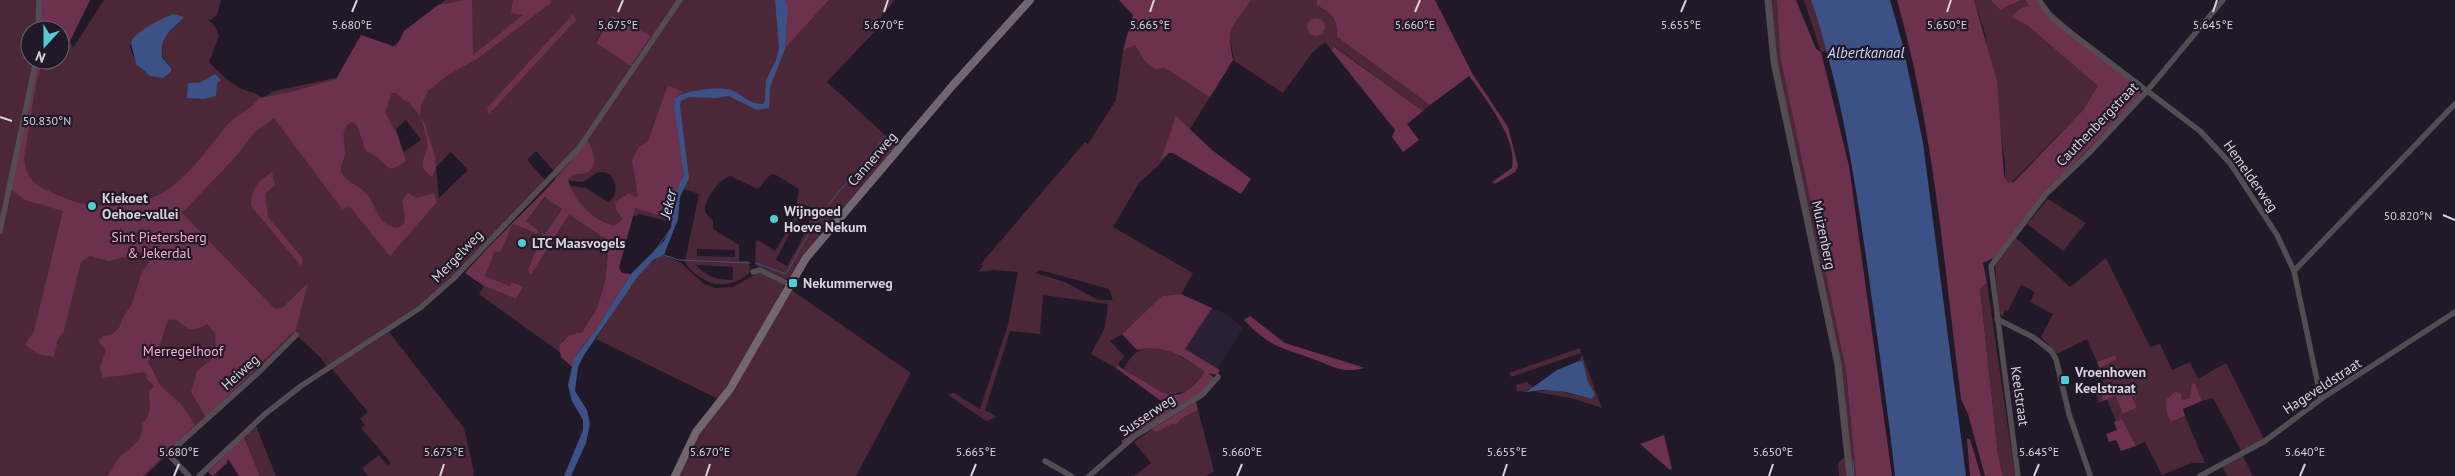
<svg xmlns="http://www.w3.org/2000/svg" width="2455" height="476" viewBox="0 0 2455 476" font-family="'PT Sans',sans-serif">
  <style>
    .built { fill: #2b2033 }
    .green { fill: #4c2737; fill-rule: evenodd }
    .forest { fill: #6c314c }
    .water { fill: #3c5286 }
    .lines { fill: none; stroke-linecap: round; stroke-linejoin: round }
    .stream { stroke: #3c5286; stroke-width: 1 }
    .minor { stroke: #534c52; stroke-width: 5.5 }
    .tertiary { stroke: #534c52; stroke-width: 7 }
    .secondary { stroke: #726770; stroke-width: 8 }
    .ticks { fill: none; stroke: #d7d2dc; stroke-width: 2 }
    .poi-dot { fill: #51ccd3; stroke: #211927; stroke-width: 2 }
    .labels { text-anchor: middle; dominant-baseline: central; stroke-width: 4.5; stroke-linejoin: round; paint-order: stroke }
    .street-label { font-size: 14px; fill: #d7d2dc; stroke: #211927 }
    .poi-label { font-size: 14px; font-weight: bold; fill: #d7d2dc; stroke: #211927; text-anchor: start }
    .park-label { font-size: 14px; fill: #f6abca; stroke: #211927 }
    .water-label { font-size: 15px; font-style: italic; fill: #c9d8f9; stroke: #211927 }
    .ticks-label { font-size: 12px; text-anchor: middle; fill: #d7d2dc; stroke: #211927; stroke-width: 4.5; stroke-linejoin: round; paint-order: stroke }
  </style>
  <rect width="100%" height="100%" fill="#211927"/>
  <path class="built" d="M1212,308L1228,315L1243,328L1218,368L1184,349Z"/>
  <g class="green">
    <path d="M0,0H90L70,41L73,48L104,0H221L217,15L211,20L207,19L215,26L219,36L209,62C219,72 228,82 240,88C247,92 257,92 262,98L274,91L340,77L357,42L364,36L390,49L445,0H827L793,39L829,0H895L874,25L878,28L827,82L897,146L825,228L789,280L755,265L756,241L758,240L775,251L794,219L799,189L776,175L771,174L758,189L730,176C719,180 703,200 705,212L713,221V229L739,245V261H749L750,272C734,287 715,289 697,275C692,271 687,268 685,261L699,194L678,187L672,222L638,214L637,216L634,215L629,230L624,233L592,218L558,184L586,188L608,202C621,196 616,173 603,172C594,171 590,180 582,182L555,179L554,171L536,151L527,160L546,181L454,275L422,303L327,367L321,358L294,333L258,370L145,476H0ZM173,14L178,24L164,36L162,55L171,68V72C150,86 134,65 130,46L135,37ZM611,17L651,36L634,63L596,42ZM30,30H60V60H30ZM406,120L421,140L402,153L396,129ZM451,152L468,170L439,198L436,167ZM804,205L815,208L799,245L787,266L776,260ZM697,249L735,250V257L697,256ZM696,265L733,267V280C717,280 707,277 696,265Z"/>
    <path d="M1125,0H1317L1316,5C1332,13 1338,19 1337,37L1430,105L1423,111L1334,46L1332,51L1325,42L1312,53L1283,93L1234,61L1230,38L1232,25L1227,29L1229,50L1233,60L1190,129L1189,128L1159,165L1139,183L1113,227L1193,273L1181,294L1162,296L1122,334L1110,341L1124,356L1116,368L1091,354L1105,327L1108,304L1043,295L1040,334L1010,331L985,410L997,417L986,421L948,395L954,393L980,409L1008,325L1018,272L992,270L979,272L983,265H980L1085,142L1088,144L1116,100L1123,50L1141,10ZM1040,270L1109,289L1113,300H1098L1065,282L1035,273Z"/>
    <path d="M1770,0H1777L1780,56L1846,371L1856,476H1852L1842,374L1779,78Z"/>
    <path d="M1804,0H1811L1827,51L1821,52Z"/>
    <path d="M1974,0H1991L2000,10L2021,0H2025L2029,6L2011,17L2027,25L2099,86L2083,110L2010,184L2005,181V163L1985,33Z"/>
    <path d="M546,197L562,209L544,235L531,275L569,215L609,241L605,281L597,308L582,332L569,335L561,342L562,354L479,294L484,286L516,299L523,287L510,286L485,276L495,250L501,252L513,224L537,234L538,230L526,221Z"/>
    <path d="M2048,199L2086,223L2063,251L2027,224Z"/>
    <path d="M2016,238L2070,287L2106,258L2150,347L2160,344L2172,370L2190,362L2198,379L2226,363L2264,439L2242,452L2213,398L2202,401L2195,385L2191,390L2190,398L2185,400H2166L2171,422L2185,416L2205,463H2192L2162,475L2145,442L2136,446L2122,419L2116,421L2107,399L2116,396L2137,407L2132,397L2135,395L2129,385L2102,396L2103,401L2099,403L2095,392L2105,388L2099,368L2117,359L2115,355L2097,362L2087,339L2057,354L2041,337L2053,314L2030,302L2035,292L2021,285L2008,311L2005,310L2002,317L1999,312L1995,266Z"/>
    <path d="M664,255L681,263L704,284L716,288L733,287L760,272L784,283C785,298 730,383 718,399L596,339C614,314 634,265 664,255Z"/>
    <path d="M1987,283L2015,476H2003L1998,455L1980,288Z"/>
    <path d="M790,289L911,373L856,476H678L688,450Z"/>
    <path d="M389,332L464,428L474,472L473,476H368L362,468L379,455L387,465L391,463L361,428L365,425L360,419L368,412L332,369Z"/>
    <path d="M1155,347C1174,350 1190,362 1206,372L1187,391L1170,395L1162,394L1123,370C1131,355 1138,348 1155,347Z"/>
    <path d="M1580,348L1581,353L1511,377L1509,373Z"/>
    <path d="M1582,355L1602,408L1571,398L1535,392C1554,387 1574,395 1592,399L1595,394L1588,382L1583,363L1579,361Z"/>
    <path d="M1527,382L1533,387L1526,392L1517,391L1516,385Z"/>
    <path d="M1198,410L1214,471L1206,476H1134L1151,463L1134,442L1152,429L1156,433L1171,424H1177L1182,418Z"/>
    <path d="M256,426L276,476H260L244,437Z"/>
    <path d="M2243,456L2253,476H2228L2222,467Z"/>
    <path d="M1845,457L1848,476H1839L1838,463Z"/>
  </g>
  <g class="forest">
    <path d="M40,0H90L70,41L60,44V30H39Z"/>
    <path d="M465,0H472L473,55L523,15L511,13L513,0H550L551,3L477,59L448,75L428,91L421,105L420,116L425,124L435,157L436,168L432,177C413,163 430,155 427,141C426,134 423,123 420,117C418,111 412,108 409,102L403,100L397,93H392L385,112L398,136L406,161C385,175 391,167 377,157C373,154 369,153 366,151L357,125L352,122C339,127 345,142 345,152C345,159 340,164 341,172C347,183 357,184 365,192C377,205 377,226 398,228L404,224L405,217L402,201L408,193L417,198L434,193L437,202L390,256L350,207L342,209L274,118L255,132L237,155L186,209L181,212L275,309L283,307L308,283L295,333L293,332L206,417L191,392L197,371L214,357L216,351L215,333L207,324C182,339 184,316 168,320L160,345L148,362L161,386L181,404L195,425L143,476H107C112,471 114,464 118,459C130,447 144,442 142,424C153,413 149,406 149,392L154,386L146,378L147,374L144,372L103,378L100,368L106,350L98,341L103,336L112,335L119,328L123,317L132,304L141,274L154,254L139,253L109,261L90,256L81,262L64,331L58,339L54,357L38,354L25,345L34,331L63,211L25,200L10,189L37,60H43L36,83L24,158C27,184 38,186 60,196C79,204 89,206 111,206C170,206 194,166 227,125C236,115 253,108 259,98L291,92L336,79L361,35L396,47L404,31L438,5Z"/>
    <path d="M785,0H829L785,48L788,8Z"/>
    <path d="M1119,0H1251C1232,29 1226,24 1233,60L1210,97L1175,74L1164,68L1155,69L1145,61L1135,45L1123,50L1133,15Z"/>
    <path d="M1317,0H1435L1472,73L1508,127L1518,166L1515,172L1495,184L1492,182L1512,168C1518,139 1485,98 1469,76L1430,105L1337,37C1338,19 1332,13 1316,5Z"/>
    <path d="M1777,0H1796L1816,49L1821,52L1849,166L1892,476H1856L1846,371L1780,56Z"/>
    <path d="M1897,0H1974L1997,81L2004,176L2008,183L2014,182L2083,110L2098,86L2027,25L2011,17L2021,8L2029,6L2025,0H2037L2140,88V96L2047,191L1994,258L1983,263L1987,283L1980,289L1998,455L2003,476H1985L1968,414L1961,399C1944,266 1934,129 1897,0Z"/>
    <path d="M1991,0H2021L2000,10Z"/>
    <path d="M573,14L576,20L489,114L487,108Z"/>
    <path d="M612,16L651,36L631,66L596,43Z"/>
    <circle cx="1316" cy="27" r="9"/>
    <path d="M1333,46L1423,111L1407,124L1419,140L1403,152L1392,137L1395,130L1332,51Z"/>
    <path d="M670,86L683,92L677,95L674,102L684,175L674,194L672,222L658,215L635,208L619,268L622,273L631,274L595,331L576,355L572,367L561,357L559,345L569,335L582,332L597,308L605,281L609,241L569,215L531,275L528,270L543,233L545,234L562,209L545,197L526,221L538,230L537,234L513,224L501,252L495,251L485,276L510,286L512,282L523,287L516,299L484,286L465,273C504,227 553,189 587,140C593,148 600,168 586,173C578,175 573,172 568,180C575,202 591,219 614,226L623,219L616,210L615,202L629,193L634,197L638,196L632,160L639,147L648,141L667,87Z"/>
    <path d="M1176,116L1212,150L1251,179L1241,194L1173,153H1169L1161,160Z"/>
    <path d="M272,172L275,185L265,194L268,217L303,259L301,266L251,206C251,188 258,182 272,172Z"/>
    <path d="M1181,294L1212,308L1185,349L1220,370L1217,375L1208,373L1216,379L1208,389L1124,444L1121,441L1169,407L1116,368L1118,365C1126,373 1136,376 1145,382C1173,402 1184,399 1205,372C1186,357 1163,343 1137,350L1122,334L1162,296Z"/>
    <path d="M1250,316L1285,343L1365,368C1342,374 1335,367 1313,359C1280,347 1270,347 1244,320Z"/>
    <path d="M2115,355L2117,359L2099,368L2097,362Z"/>
    <path d="M2192,383L2195,384L2202,401L2183,409L2185,416L2171,422L2167,414L2166,400L2175,392L2181,393L2182,400L2190,398Z"/>
    <path d="M2129,385L2136,395L2132,397L2137,407L2123,414L2116,396L2103,401L2102,396Z"/>
    <path d="M1196,402L1198,410L1182,418L1177,424H1171L1156,433L1152,429Z"/>
    <path d="M2122,419L2136,446L2121,451L2116,440L2109,442L2106,434L2117,430L2114,422Z"/>
    <path d="M1664,435L1672,469L1670,470L1640,444Z"/>
    <path d="M244,437L260,476H239L228,459L227,463L213,476L208,472Z"/>
    <path d="M1967,439H1970L1981,476H1970Z"/>
  </g>
  <g class="water">
    <path d="M775,0H785L788,8L785,49L770,87L769,108L757,110L729,96L716,98L689,97L681,101L680,106L689,178L680,197L678,219L664,255L653,260L638,276L584,355L578,367L575,391L587,410L590,424L586,443L571,476H564L583,430V420L572,401L568,385L574,358L595,331L631,274L664,241L671,228L674,194L684,175L674,106L675,99C681,90 721,86 731,90C742,94 750,105 763,104L765,101L766,80L776,60L779,48Z"/>
    <path d="M1811,0H1890L1903,46L1923,143L1966,476H1895C1889,417 1880,358 1872,300C1858,197 1844,98 1811,0Z"/>
    <path d="M173,14L184,17C170,33 161,33 162,57L171,68V72L163,78L150,76L136,64L131,43C136,30 160,20 173,14Z"/>
    <path d="M215,74L221,80L217,83L216,96L204,99L187,98L188,83H199Z"/>
    <path d="M1579,361L1583,362L1588,382L1595,394L1592,399L1566,392L1543,390L1526,392L1557,370Z"/>
  </g>
  <g class="lines">
    <g class="stream">
      <path d="M828,205L886,136"/>
      <path d="M664,255L679,260L750,263"/>
      <path d="M651,256L672,227"/>
      <path d="M756,263L786,274L815,222L825,210"/>
      <path d="M1853,461L1854,476"/>
    </g>
    <g class="minor">
      <path d="M2039,0L2052,18L2063,27L2200,131L2230,163L2277,235L2294,271L2321,399"/>
      <path d="M38,30L39,0"/>
      <path d="M0,231L36,60"/>
      <path d="M2294,271L2455,104"/>
      <path d="M753,272L760,270L789,284"/>
      <path d="M1997,319L2033,337L2051,351L2056,359L2069,414L2090,475"/>
      <path d="M1045,461L1071,476"/>
      <path d="M189,476L168,454L259,372L296,335"/>
      <path d="M199,476L265,414L301,386L420,308L453,279L579,148L680,0"/>
      <path d="M1089,476L1135,436L1202,395L1218,377"/>
      <path d="M2018,476L1991,266L2046,194L2088,154L2147,91L2223,0"/>
      <path d="M2200,476L2265,441L2321,399L2455,312"/>
    </g>
    <path class="tertiary" d="M1768,0L1774,62L1838,365L1850,476"/>
    <path class="secondary" d="M675,476L696,432L730,389L806,258L953,85L1030,0"/>
  </g>
  <path class="ticks" d="M352,12L357,0M618,12L623,0M884,12L888,0M1150,12L1154,0M1415,12L1420,0M1681,12L1686,0M1947,12L1951,0M2213,12L2217,0M0,117L12,121M2443,215L2455,220M174,476L179,464M440,476L444,464M706,476L710,464M971,476L976,464M1237,476L1242,464M1503,476L1507,464M1769,476L1773,464M2034,476L2039,464M2300,476L2305,464"/>
  <g class="poi-dot">
    <circle cx="92" cy="206" r="5"/>
    <circle cx="774" cy="219" r="5"/>
    <circle cx="522" cy="243" r="5"/>
    <rect x="788" y="278" width="10" height="10" rx="2.5"/>
    <rect x="2060" y="375" width="10" height="10" rx="2.5"/>
  </g>
  <g class="labels">
    <g class="street-label">
      <text transform="translate(2097 124) rotate(-46)">Cauthenbergstraat</text>
      <text transform="translate(872 159) rotate(-49)">Cannerweg</text>
      <text transform="translate(2251 176) rotate(55)">Hemelderweg</text>
      <text transform="translate(1824 235) rotate(78)">Muizenberg</text>
      <text transform="translate(457 256) rotate(-46)">Mergelweg</text>
      <text transform="translate(240 372) rotate(-42)">Heiweg</text>
      <text transform="translate(2322 386) rotate(-33)">Hageveldstraat</text>
      <text transform="translate(2020 396) rotate(82)">Keelstraat</text>
      <text transform="translate(1147 415) rotate(-34)">Susserweg</text>
    </g>
    <g class="poi-label">
      <text x="102" y="198">Kiekoet<tspan x="102" dy="16">Oehoe-vallei</tspan></text>
      <text x="784" y="211">Wijngoed<tspan x="784" dy="16">Hoeve Nekum</tspan></text>
      <text x="532" y="243">LTC Maasvogels</text>
      <text x="803" y="283">Nekummerweg</text>
      <text x="2075" y="372">Vroenhoven<tspan x="2075" dy="16">Keelstraat</tspan></text>
    </g>
    <g class="park-label">
      <text x="159" y="237">Sint Pietersberg<tspan x="159" dy="16">&amp; Jekerdal</tspan></text>
      <text x="183" y="351">Merregelhoof</text>
    </g>
    <g class="water-label">
      <text x="1866" y="52">Albertkanaal</text>
      <text transform="translate(668 204) rotate(-77)">Jeker</text>
    </g>
  </g>
  <g class="ticks-label">
    <text x="352" y="29">5.680°E</text>
    <text x="618" y="29">5.675°E</text>
    <text x="884" y="29">5.670°E</text>
    <text x="1150" y="29">5.665°E</text>
    <text x="1415" y="29">5.660°E</text>
    <text x="1681" y="29">5.655°E</text>
    <text x="1947" y="29">5.650°E</text>
    <text x="2213" y="29">5.645°E</text>
    <text x="47" y="125">50.830°N</text>
    <text x="2408" y="220">50.820°N</text>
    <text x="179" y="456">5.680°E</text>
    <text x="444" y="456">5.675°E</text>
    <text x="710" y="456">5.670°E</text>
    <text x="976" y="456">5.665°E</text>
    <text x="1242" y="456">5.660°E</text>
    <text x="1507" y="456">5.655°E</text>
    <text x="1773" y="456">5.650°E</text>
    <text x="2039" y="456">5.645°E</text>
    <text x="2305" y="456">5.640°E</text>
  </g>
  <g transform="translate(45 45) rotate(201)"><circle r="24" fill="#211927" stroke="#6a636f"/>
  <path d="M0-4L9 19L0 12L-9 19Z" fill="#51ccd3"/>
  <text y="-8" font-size="14" font-weight="bold" text-anchor="middle" fill="#d7d2dc">N</text>
  </g>
</svg>
